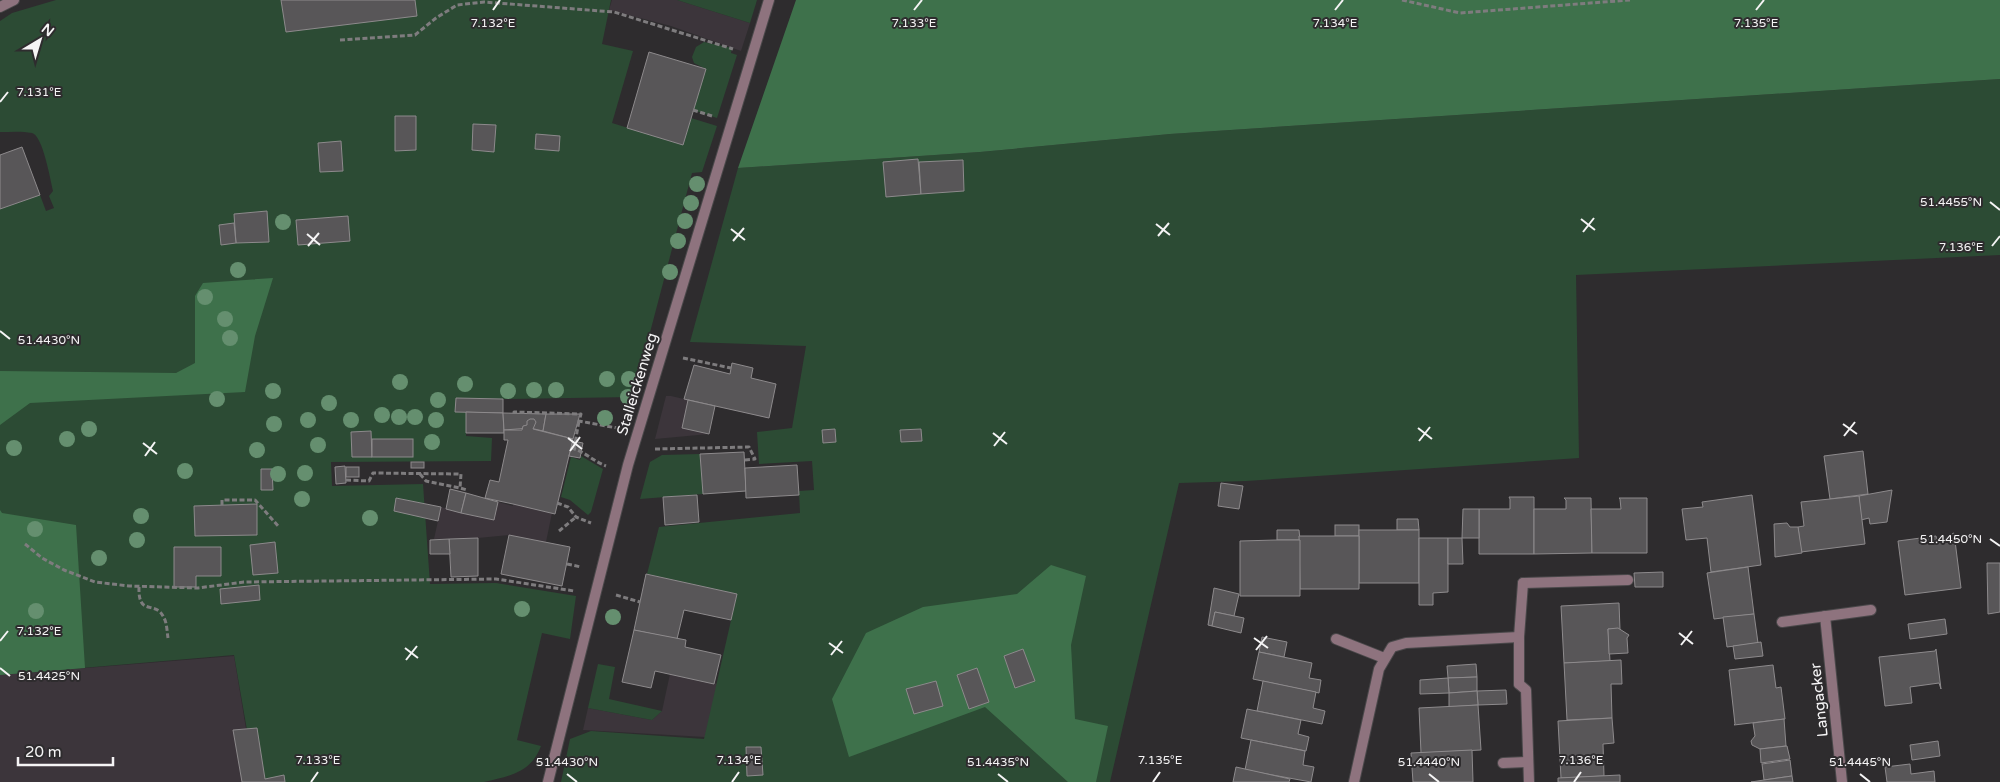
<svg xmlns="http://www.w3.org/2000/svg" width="2000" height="782" viewBox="0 0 2000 782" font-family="'Varela Round',sans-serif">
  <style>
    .built { fill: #3c353b }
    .green { fill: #2c4b34 }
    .forest { fill: #3e714b }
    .building { fill: #585658; stroke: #8d8a8c }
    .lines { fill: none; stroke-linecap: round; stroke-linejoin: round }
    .lane-casing { stroke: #4a484a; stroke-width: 12 }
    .street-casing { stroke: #4a484a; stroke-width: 12 }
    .path { stroke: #7e7c7e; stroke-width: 3; stroke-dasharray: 5 2.5; stroke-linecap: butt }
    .lane { stroke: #8e737e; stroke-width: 10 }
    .street { stroke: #8e737e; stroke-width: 10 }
    .tree { fill: #658f6f }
    .ticks { fill: none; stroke: #f5f4f5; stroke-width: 2 }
    .labels { text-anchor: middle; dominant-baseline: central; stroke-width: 4; stroke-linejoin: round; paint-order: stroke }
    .street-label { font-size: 15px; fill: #f5f4f5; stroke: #2e2c2e }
    .ticks-label { font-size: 12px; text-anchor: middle; fill: #f5f4f5; stroke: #2e2c2e; stroke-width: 4; stroke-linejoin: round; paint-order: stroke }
  </style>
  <rect width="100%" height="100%" fill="#2e2c2e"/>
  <g class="built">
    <path d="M612,0H677L750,23L741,51L671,26L609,10Z"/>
    <path d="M666,396H671L688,400L709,434L655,439Z"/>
    <path d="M498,502L513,506V504L552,513L546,542L509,535L478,538L434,539L441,507L493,520Z"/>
    <path d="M234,656L246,729L233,730L242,782H0V675Z"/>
    <path d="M670,674L718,684L705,737L583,730L588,708L652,720L662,711Z"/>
  </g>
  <g class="green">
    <path d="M56,0H611L602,44L633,51L612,123L683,145L691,118L717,126L702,172L692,173L633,397L503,399L456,398L455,412H466V436L492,438L491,461L331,462L332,486L423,484L430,584L496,583L576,596L570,639L542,633L517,740L541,746C531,773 509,776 484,782H256L234,655L0,675V209L40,195L46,211L54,208L49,196L53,191C50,179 43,136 32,133C22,131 10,132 0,132V21L12,13Z"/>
    <path d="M677,0H757L750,23Z"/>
    <path d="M704,42L732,48L731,53L737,55L717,118L693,110L706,69L694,63L692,57L696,47Z"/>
    <path d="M2000,79V255L1576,275L1579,458L1246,481L1179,483L1110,782H561L570,739L591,731L704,739L737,594L647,574L659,527L800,513L799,491L814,490L812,461L759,464L757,432L792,428L806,346L690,342L738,168L980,152L1170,134Z"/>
    <path d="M700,454L703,494L640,499L650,462L662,455Z"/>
    <path d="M581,456L603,469L591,512L588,515L570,500L561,497L571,457L580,460Z"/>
    <path d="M598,664L615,667L609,699L662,711L652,720L588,708Z"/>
  </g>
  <g class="forest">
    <path d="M796,0H2000V79L1170,134L980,152L738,168Z"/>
    <path d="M273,278L255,336L245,392L30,403L0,425V371L176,373L195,363V296L203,283Z"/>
    <path d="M0,510L2,513L76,525L85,668L0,675Z"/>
    <path d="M1051,565L1086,576L1071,645L1075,719L1108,726L1096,782H1068L985,707L849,757L832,699L866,633L923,607L1017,594Z"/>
  </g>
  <g class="building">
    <path d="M281,0H415L417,16L286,32Z"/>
    <path d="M649,52L706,69L683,145L627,128Z"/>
    <path d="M395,116H416V150L395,151Z"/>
    <path d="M473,124L496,125L494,152L472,150Z"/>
    <path d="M536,134L560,136L559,151L535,149Z"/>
    <path d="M341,141L343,171L320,172L318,143Z"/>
    <path d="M22,147L40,195L0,209V155Z"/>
    <path d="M918,159L921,194L886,197L883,162Z"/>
    <path d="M963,160L964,191L921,194L919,162Z"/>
    <path d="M267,211L269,242L236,243L234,214Z"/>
    <path d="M348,216L350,241L298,245L296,220Z"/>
    <path d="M234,223L236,243L221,245L219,225Z"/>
    <path d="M732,363L753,368L751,378L776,384L769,418L684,399L694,365L730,374Z"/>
    <path d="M456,398L503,399V413L455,412Z"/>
    <path d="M688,400L715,406L709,434L682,428Z"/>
    <path d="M466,412L503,413L504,433H466Z"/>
    <path d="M503,413L546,414L543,431L530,428L504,430Z"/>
    <path d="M546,414H580L573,439L543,431Z"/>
    <path d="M530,419H534L536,422L533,429L573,439L555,514L513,504L485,498L490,480L499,482L508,440H504V430H522L523,426L527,425V421Z"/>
    <path d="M835,429L836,442L823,443L822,430Z"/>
    <path d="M921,429L922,441L901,442L900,430Z"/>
    <path d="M371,431L372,457H352L351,432Z"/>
    <rect x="372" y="439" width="41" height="18"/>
    <path d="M573,441L583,443L580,458L569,456Z"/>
    <path d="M1863,451L1868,494L1830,499L1824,456Z"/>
    <path d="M744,452L746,491L703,494L700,454Z"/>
    <rect x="411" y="462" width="13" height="6"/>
    <path d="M797,465L799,495L746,498L745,468Z"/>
    <path d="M345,466L346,483L336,484L335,467Z"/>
    <rect x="346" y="467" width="13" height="10"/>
    <path d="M261,469H272L273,490H261Z"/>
    <path d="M1221,483L1243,486L1239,509L1218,506Z"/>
    <path d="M450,489L466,493L461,513L446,509Z"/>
    <path d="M1892,490L1887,522L1870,524L1869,518L1861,520L1859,496Z"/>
    <path d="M466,493L498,502L494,520L461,513Z"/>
    <path d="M697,495L699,522L665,525L663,497Z"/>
    <path d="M1752,495L1761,565L1711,572L1707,538L1686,540L1682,509L1703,507L1702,502Z"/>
    <path d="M1859,496L1865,544L1801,552L1798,527L1804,526L1801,502Z"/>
    <path d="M1509,497H1534V554H1479V509H1510V499Z"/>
    <path d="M396,498L441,507L438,521L394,511Z"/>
    <path d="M1564,498H1591L1592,553L1534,554V509H1566V500Z"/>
    <path d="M1619,498H1647V553H1592L1591,509H1621L1620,499Z"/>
    <path d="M257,504V535L195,536L194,506Z"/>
    <path d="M1463,509H1479V538H1462Z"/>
    <path d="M1397,519H1418L1419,530H1397Z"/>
    <path d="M1787,523L1790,527H1798L1802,553L1775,557L1774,524Z"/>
    <rect x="1335" y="525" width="24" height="11"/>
    <path d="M1277,530H1299L1300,540H1277Z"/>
    <rect x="1359" y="530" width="60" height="53"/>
    <path d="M1954,533L1961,588L1905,595L1898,541L1936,536L1937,541L1953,539L1952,534Z"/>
    <path d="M509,535L570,547L562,586L501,574Z"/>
    <path d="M1299,536H1359V589H1300Z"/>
    <path d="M478,538V576L451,577L449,539Z"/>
    <path d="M1419,538H1448V592L1433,593V605H1419Z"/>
    <path d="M1448,538H1462L1463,564H1448Z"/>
    <path d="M449,539L450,554H430V540Z"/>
    <path d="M1277,540H1300V596H1240V541Z"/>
    <path d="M275,542L278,573L253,575L250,545Z"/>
    <path d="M174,547H221V576H196V587H174Z"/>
    <path d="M1987,563H2000V612L1988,614Z"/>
    <path d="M1748,567L1754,614L1714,619L1707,573Z"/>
    <path d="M1663,572V587H1635L1634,573Z"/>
    <path d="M646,574L737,594L731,620L684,610L677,639L634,630Z"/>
    <path d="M259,585L260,600L221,604L220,589Z"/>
    <path d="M1214,588L1239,594L1234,616L1215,612L1212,626L1208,625Z"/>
    <path d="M1619,603L1620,630L1608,629L1610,661L1564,663L1561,606Z"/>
    <path d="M1215,612L1244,618L1241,633L1212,626Z"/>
    <path d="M1754,614L1758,643L1727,647L1723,617Z"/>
    <path d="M1945,619L1947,634L1910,639L1908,624Z"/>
    <path d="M1618,628L1629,635L1627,638L1628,653L1609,654L1608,629Z"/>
    <path d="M634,630L686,640L685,647L721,655L714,684L655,671L651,688L622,682Z"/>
    <path d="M1262,637L1287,642L1284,657L1259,652Z"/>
    <path d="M1761,642L1763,656L1735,659L1733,646Z"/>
    <path d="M1023,649L1035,681L1015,688L1004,656Z"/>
    <path d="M1936,649L1941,689L1939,683L1910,687L1912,703L1885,706L1879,657L1935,651Z"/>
    <path d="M1259,652L1312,663L1309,678L1321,680L1319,693L1253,679Z"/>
    <path d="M1621,660L1622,684H1611L1612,718L1567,720L1564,663Z"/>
    <path d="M1476,664L1477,677L1448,678L1447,666Z"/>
    <path d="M1773,665L1776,688L1781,687L1785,719L1734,725L1735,724L1729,670Z"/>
    <path d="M977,668L989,702L969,709L957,675Z"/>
    <path d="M1477,677V691L1449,693L1448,678Z"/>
    <path d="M1448,678L1449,693L1420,694V680Z"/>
    <path d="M936,681L943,706L914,714L906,689Z"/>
    <path d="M1263,681L1316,692L1313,708L1325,711L1322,724L1257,711Z"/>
    <path d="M1506,690L1507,704L1478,705L1477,691Z"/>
    <path d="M1477,691L1478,705L1449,707V693Z"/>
    <path d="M1478,705L1481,750L1421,753L1419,708Z"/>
    <path d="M1247,709L1301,720L1298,734L1309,737L1306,751L1241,738Z"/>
    <path d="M1612,718L1614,743L1603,744L1604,776L1561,778L1558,721Z"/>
    <path d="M1784,719L1786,746L1760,749L1752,745L1751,741L1755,736L1753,723Z"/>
    <path d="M257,728L265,779L284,775L285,782H242L233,730Z"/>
    <path d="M1251,740L1305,751L1303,765L1314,767L1311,782L1245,770Z"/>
    <path d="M1938,741L1940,756L1912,760L1910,745Z"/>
    <path d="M1787,746L1790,759L1761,763L1760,749Z"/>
    <path d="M746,747H761L763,775L747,776Z"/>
    <path d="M1472,750L1473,782H1413L1411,753Z"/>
    <path d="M1790,760L1792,776L1764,780L1762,764Z"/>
    <path d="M1910,764L1911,774L1934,771L1935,782H1887L1885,767Z"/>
    <path d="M1236,767L1290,779L1289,782H1233Z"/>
    <path d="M1620,775V782H1558V778Z"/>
    <path d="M1792,776L1793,782H1751L1764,780Z"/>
  </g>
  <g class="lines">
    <g class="lane-casing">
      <g id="lane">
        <path d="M0,7L14,0"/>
        <path d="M1523,583L1628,580"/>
        <path d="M1519,684L1526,690L1529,782"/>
        <path d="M1503,763L1528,762"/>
      </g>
    </g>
    <g class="street-casing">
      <g id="street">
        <path d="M1825,616L1842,782"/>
        <path d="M1782,622L1871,610"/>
        <path d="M1336,639L1384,658"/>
        <path d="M1519,684V637L1523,583"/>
        <path d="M548,782L628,465L769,0"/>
        <path d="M1354,782L1379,669L1392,647L1406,643L1519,637"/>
      </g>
    </g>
    <g class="path">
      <path d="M1402,0L1460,13L1630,0"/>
      <path d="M340,40L415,35L436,18L457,5L484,2L614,12L733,49"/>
      <path d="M693,110L712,116"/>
      <path d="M683,358L731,368"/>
      <path d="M514,414V412L581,414L579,421L617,428"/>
      <path d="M571,448C584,451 593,461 606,466"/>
      <path d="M574,449L579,421"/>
      <path d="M655,449L749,447L755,459L744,460"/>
      <path d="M420,474L426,481L460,488"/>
      <path d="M346,480L369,481L373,473L461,474L460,488L467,490"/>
      <path d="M557,503L568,507L576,517L591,523"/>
      <path d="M222,505V500H255L279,527"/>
      <path d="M559,531L576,517"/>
      <path d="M25,544L42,558L64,570L95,582L129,586L198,588L244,582L496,579L574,591"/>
      <path d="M567,564L581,567"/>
      <path d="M139,587C138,618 156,599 164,618C167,623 167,632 168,638"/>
      <path d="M616,595L640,602"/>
    </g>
    <use href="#lane" class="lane"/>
    <use href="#street" class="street"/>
  </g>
  <g class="tree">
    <circle cx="697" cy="184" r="8"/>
    <circle cx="691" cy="203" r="8"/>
    <circle cx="685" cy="221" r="8"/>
    <circle cx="283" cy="222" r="8"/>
    <circle cx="678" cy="241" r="8"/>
    <circle cx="238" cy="270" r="8"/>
    <circle cx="670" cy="272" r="8"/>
    <circle cx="205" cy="297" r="8"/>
    <circle cx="225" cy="319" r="8"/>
    <circle cx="230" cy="338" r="8"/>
    <circle cx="607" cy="379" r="8"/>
    <circle cx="629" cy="379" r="8"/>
    <circle cx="400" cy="382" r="8"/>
    <circle cx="465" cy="384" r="8"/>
    <circle cx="534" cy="390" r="8"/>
    <circle cx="556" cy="390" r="8"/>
    <circle cx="273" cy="391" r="8"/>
    <circle cx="508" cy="391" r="8"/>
    <circle cx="628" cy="397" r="8"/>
    <circle cx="217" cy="399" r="8"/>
    <circle cx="438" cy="400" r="8"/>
    <circle cx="329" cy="403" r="8"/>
    <circle cx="382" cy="415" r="8"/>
    <circle cx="399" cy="417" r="8"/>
    <circle cx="415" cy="417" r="8"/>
    <circle cx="605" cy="418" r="8"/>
    <circle cx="308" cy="420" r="8"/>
    <circle cx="351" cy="420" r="8"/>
    <circle cx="436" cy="420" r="8"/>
    <circle cx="274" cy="424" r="8"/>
    <circle cx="89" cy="429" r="8"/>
    <circle cx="67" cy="439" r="8"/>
    <circle cx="432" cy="442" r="8"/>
    <circle cx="318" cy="445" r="8"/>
    <circle cx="14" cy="448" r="8"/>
    <circle cx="257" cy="450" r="8"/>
    <circle cx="185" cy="471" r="8"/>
    <circle cx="305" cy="473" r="8"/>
    <circle cx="278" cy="474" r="8"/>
    <circle cx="302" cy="499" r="8"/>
    <circle cx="141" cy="516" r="8"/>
    <circle cx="370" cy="518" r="8"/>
    <circle cx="35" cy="529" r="8"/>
    <circle cx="137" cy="540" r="8"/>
    <circle cx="99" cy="558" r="8"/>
    <circle cx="522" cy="609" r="8"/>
    <circle cx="36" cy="611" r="8"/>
    <circle cx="613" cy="617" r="8"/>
  </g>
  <path class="ticks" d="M493,10L500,0M914,10L922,0M1335,10L1343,0M1756,10L1764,0M0,102L8,92M1990,202L2000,210M1581,219L1595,230M1156,224L1170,235M731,229L745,240M1583,232L1594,218M307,234L320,245M1158,236L1169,223M733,241L744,228M308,246L319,233M1992,246L2000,236M0,331L10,339M1843,424L1857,434M1418,428L1432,439M993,433L1007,444M1844,436L1855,422M568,438L582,449M1419,441L1430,427M143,443L157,454M994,446L1005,432M570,451L580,437M145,456L155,442M1990,539L2000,546M1679,633L1693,644M1254,638L1268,648M0,641L8,631M829,643L843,653M1681,645L1692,631M405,648L418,658M1256,650L1267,636M831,655L842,641M406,660L417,646M0,668L10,676M567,774L577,782M998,774L1008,782M1429,774L1439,782M1860,774L1870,782M311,782L318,772M732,782L739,772M1153,782L1160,772M1574,782L1581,772"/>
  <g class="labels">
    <g class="street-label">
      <text transform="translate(637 384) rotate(-73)">Stalleickenweg</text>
      <text transform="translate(1819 700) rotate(-96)">Langacker</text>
    </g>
  </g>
  <g class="ticks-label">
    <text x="493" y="27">7.132°E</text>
    <text x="914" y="27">7.133°E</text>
    <text x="1335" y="27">7.134°E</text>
    <text x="1756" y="27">7.135°E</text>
    <text x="39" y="96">7.131°E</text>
    <text x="1951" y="206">51.4455°N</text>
    <text x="1961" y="251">7.136°E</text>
    <text x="49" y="344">51.4430°N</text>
    <text x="1951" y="543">51.4450°N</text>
    <text x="39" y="635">7.132°E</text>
    <text x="49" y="680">51.4425°N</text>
    <text x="318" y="764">7.133°E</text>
    <text x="739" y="764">7.134°E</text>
    <text x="1160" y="764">7.135°E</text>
    <text x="1581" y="764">7.136°E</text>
    <text x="567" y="766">51.4430°N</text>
    <text x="998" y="766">51.4435°N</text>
    <text x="1429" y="766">51.4440°N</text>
    <text x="1860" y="766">51.4445°N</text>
  </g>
  <g transform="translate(40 40) rotate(38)" stroke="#2e2c2e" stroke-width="4" paint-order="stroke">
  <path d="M0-4L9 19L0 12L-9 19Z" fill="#f5f4f5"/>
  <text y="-8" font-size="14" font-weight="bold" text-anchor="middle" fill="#f5f4f5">N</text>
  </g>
  <path d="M18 757v8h95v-8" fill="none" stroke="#f5f4f5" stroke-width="2.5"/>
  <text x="25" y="757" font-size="15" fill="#f5f4f5" stroke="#2e2c2e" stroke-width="4" paint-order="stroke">20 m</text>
</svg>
